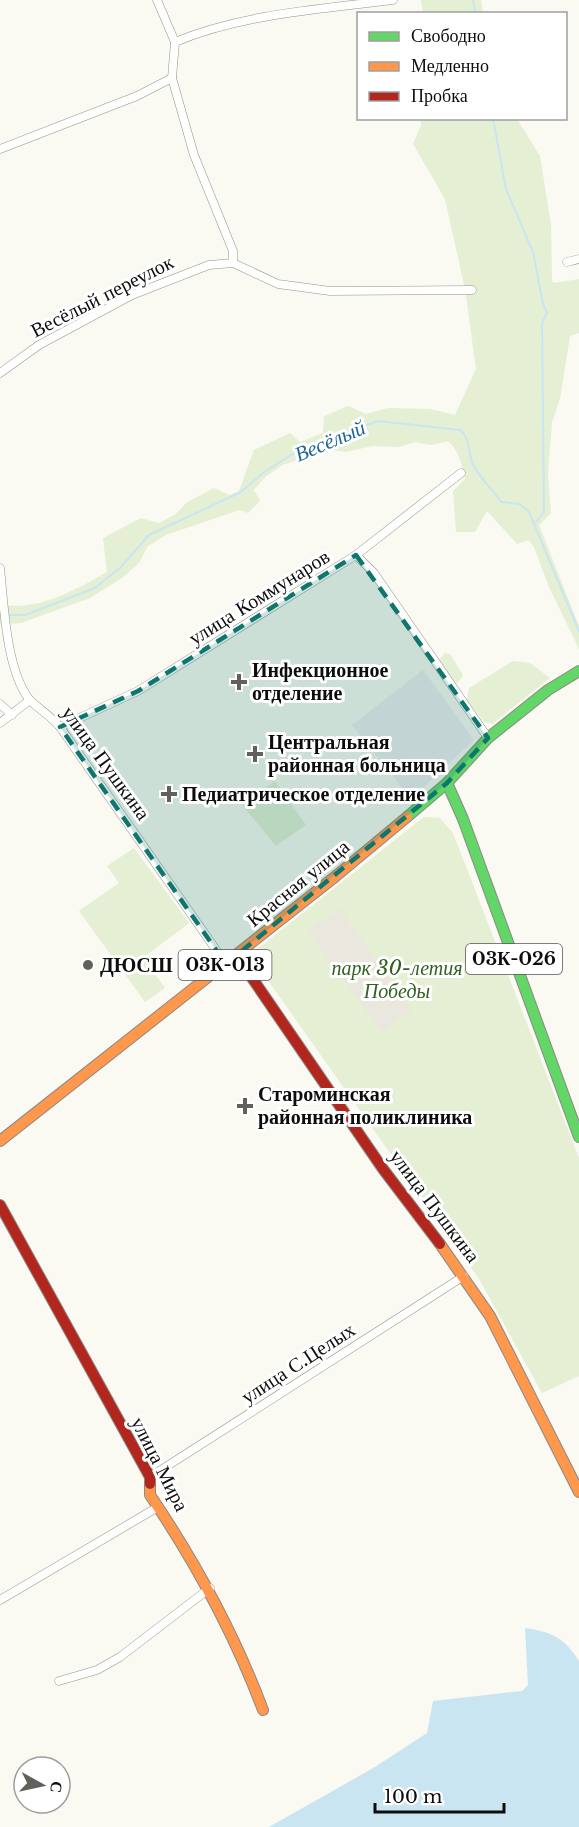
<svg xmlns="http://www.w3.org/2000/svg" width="579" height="1827" viewBox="0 0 579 1827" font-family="'Libre Baskerville',serif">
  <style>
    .industrial { fill: #f1ecee }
    .green { fill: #e4efd3 }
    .plaza { fill: #eae7de }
    .water { fill: #cae5f2 }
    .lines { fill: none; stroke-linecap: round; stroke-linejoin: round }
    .stream { stroke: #cae5f2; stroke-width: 2 }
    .street-casing { stroke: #949390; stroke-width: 9 }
    .fast-casing { stroke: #8a8a87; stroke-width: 12 }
    .slow-casing { stroke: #8a8a87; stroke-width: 12 }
    .jam-casing { stroke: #8a8a87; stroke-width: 12 }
    .street { stroke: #fefefd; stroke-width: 8 }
    .fast { stroke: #63d668; stroke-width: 10 }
    .slow { stroke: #ff974d; stroke-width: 10 }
    .jam { stroke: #b3261e; stroke-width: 10 }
    .marked { fill: #0f766e; fill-opacity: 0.2; stroke: #0f766e; stroke-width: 4.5; stroke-dasharray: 12 8; stroke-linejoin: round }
    .poi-dot { fill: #60605d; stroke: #fff; stroke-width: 2 }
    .labels { text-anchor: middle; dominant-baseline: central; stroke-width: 6; stroke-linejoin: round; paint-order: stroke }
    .shield { fill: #fff; stroke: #565656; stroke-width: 1.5 }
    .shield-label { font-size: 18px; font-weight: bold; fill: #0d0d0d }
    .street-label { font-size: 20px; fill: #0d0d0d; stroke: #fff }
    .poi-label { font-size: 20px; font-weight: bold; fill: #0d0d0d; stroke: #fff; text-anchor: start }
    .park-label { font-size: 20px; font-style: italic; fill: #306121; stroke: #fff }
    .water-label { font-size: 21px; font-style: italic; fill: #1e6597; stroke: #fff }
  </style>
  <rect width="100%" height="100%" fill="#faf9f2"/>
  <path class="industrial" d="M423,670L474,740L411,799L352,725Z"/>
  <g class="green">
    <path d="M421,0H481L483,13H423Z"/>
    <path d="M421,119H517L540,156L551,225L552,281L554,283L579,279V333L570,336L560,399L552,422L548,474L551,513L539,525L579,626V649L549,587L534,547L528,540L517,544L487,511L475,532H456L453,491L465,479C462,466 459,450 448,441L431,445L415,442L399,447L372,446L346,452L330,450L282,465L265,477L254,490L260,501L248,513L239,510L166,535L148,546L139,563L122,578L90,598L21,623L0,624V604C36,613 77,589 107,572L103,538L141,518L159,523L176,514L186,503L214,488L229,495L239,491L254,450L290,433L300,442L323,433L324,416L348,406L366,414L388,408L430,409L455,415L476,369L465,289L445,199L413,144L421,125Z"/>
    <path d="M445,653L450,654L463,675L458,683L453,682L439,660Z"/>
    <path d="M513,661L530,663L550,678L492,724L484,722L467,700L469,688Z"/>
    <path d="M275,781L306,825L276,846L242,805Z"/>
    <path d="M424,817L440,818L453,833L579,1158V1376L542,1393L479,1279L250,955Z"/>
    <path d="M134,848L189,923L143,958L165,988L145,1002L79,911L119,883L107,866Z"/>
  </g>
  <path class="plaza" d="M340,909L411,1010L382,1032L307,930Z"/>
  <path class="water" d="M525,1628C551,1632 564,1637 579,1661V1827H269L375,1767L427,1733L433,1701L522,1691L528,1685Z"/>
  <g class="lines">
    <g class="stream">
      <path d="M473,0L476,14"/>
      <path d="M493,118L506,189L533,252L543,304L547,313L542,323L544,512L536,522"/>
      <path d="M0,615H25L95,588L120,568L149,535L241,492L263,473L302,448L378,421L461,430C470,440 468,451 472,462C479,479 492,487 501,502L520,504L529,512L579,631"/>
    </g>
    <g class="street-casing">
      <g id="street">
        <path d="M157,0L175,42L172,78L194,155L233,251V263"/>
        <path d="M175,42C242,14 321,9 393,0"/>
        <path d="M0,149L137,96L172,78"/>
        <path d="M567,262L579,259"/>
        <path d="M0,373L39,345L132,295L209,265L233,263L278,284L330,291L472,290"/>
        <path d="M356,555L374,573L488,738"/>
        <path d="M0,568C4,605 6,669 29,699C36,707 51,716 60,727L226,964"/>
        <path d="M0,704L12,715"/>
        <path d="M0,723L30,700"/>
        <path d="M60,727L138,691L356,555L461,473"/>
        <path d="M150,1477L464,1276"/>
        <path d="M0,1600L158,1507"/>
        <path d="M59,1681L97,1670L120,1657L210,1588"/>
      </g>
    </g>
    <g class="fast-casing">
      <g id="fast">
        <path d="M447,783L463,819L579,1137"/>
        <path d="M407,817L447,783L488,738L548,690L579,671"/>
      </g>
    </g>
    <g class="slow-casing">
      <g id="slow">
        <path d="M0,1141L336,876L407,817"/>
        <path d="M440,1244L490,1316L579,1492"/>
        <path d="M150,1484V1495C196,1563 234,1633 263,1710"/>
      </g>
    </g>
    <g class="jam-casing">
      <g id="jam">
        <path d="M237,956L383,1169L440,1244"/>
        <path d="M0,1205L150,1477V1484"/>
      </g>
    </g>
    <use href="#street" class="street"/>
    <use href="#fast" class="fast"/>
    <use href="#slow" class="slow"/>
    <use href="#jam" class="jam"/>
  </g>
  <path class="marked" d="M356,555L488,738L447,783L226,964L60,727L138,691Z"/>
  <g class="poi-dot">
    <path d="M236 673h6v6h6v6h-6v6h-6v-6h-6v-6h6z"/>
    <path d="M252 745h6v6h6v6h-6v6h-6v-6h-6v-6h6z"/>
    <path d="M166 785h6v6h6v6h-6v6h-6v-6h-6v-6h6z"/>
    <circle cx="88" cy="965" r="6"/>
    <path d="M242 1097h6v6h6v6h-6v6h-6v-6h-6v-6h6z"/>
  </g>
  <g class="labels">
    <g class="shield">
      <rect x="466" y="944" width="96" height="30" rx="4.5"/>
      <rect x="178.5" y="950" width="93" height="30" rx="4.5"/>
    </g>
    <g class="shield-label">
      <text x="514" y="959">03К-026</text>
      <text x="225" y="965">03К-013</text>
    </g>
    <g class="street-label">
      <text transform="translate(102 296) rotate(-27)">Весёлый переулок</text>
      <text transform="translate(259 597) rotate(-32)">улица Коммунаров</text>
      <text transform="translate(106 763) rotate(54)">улица Пушкина</text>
      <text transform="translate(298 883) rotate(-39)">Красная улица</text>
      <text transform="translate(435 1206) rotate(53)">улица Пушкина</text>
      <text transform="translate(298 1363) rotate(-33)">улица С.Целых</text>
      <text transform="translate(160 1464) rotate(63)">улица Мира</text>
    </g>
    <g class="poi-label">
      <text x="252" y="670">Инфекционное<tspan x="252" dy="23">отделение</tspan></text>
      <text x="268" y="742">Центральная<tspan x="268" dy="23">районная больница</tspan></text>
      <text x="182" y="794">Педиатрическое отделение</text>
      <text x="100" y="965">ДЮСШ</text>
      <text x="258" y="1094">Староминская<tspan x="258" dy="23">районная поликлиника</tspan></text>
    </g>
    <g class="park-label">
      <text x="397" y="968">парк 30-летия<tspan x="397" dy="23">Победы</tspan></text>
    </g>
    <g class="water-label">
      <text transform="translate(330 441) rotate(-23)">Весёлый</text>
    </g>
  </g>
  <rect x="357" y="12" width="210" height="108" fill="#ffffff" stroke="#9e9e9e" stroke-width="1.5"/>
  <rect x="369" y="32" width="30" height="9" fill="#63d668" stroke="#9e9e9e" stroke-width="1.5"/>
  <text x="411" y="42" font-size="18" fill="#0d0d0d">Свободно</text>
  <rect x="369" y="62" width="30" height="9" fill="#ff974d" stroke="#9e9e9e" stroke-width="1.5"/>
  <text x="411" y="72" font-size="18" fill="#0d0d0d">Медленно</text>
  <rect x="369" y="92" width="30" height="9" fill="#b3261e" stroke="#9e9e9e" stroke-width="1.5"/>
  <text x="411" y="102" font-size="18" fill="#0d0d0d">Пробка</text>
  <g transform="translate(42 1785) rotate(98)"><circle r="28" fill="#ffffff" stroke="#9e9e9e" stroke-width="1.5"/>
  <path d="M0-4.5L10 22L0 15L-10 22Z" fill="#60605d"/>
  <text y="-9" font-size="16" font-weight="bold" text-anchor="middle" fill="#0d0d0d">С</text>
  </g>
  <path d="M375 1803v9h129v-9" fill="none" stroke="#0d0d0d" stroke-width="3"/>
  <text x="384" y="1803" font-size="18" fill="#0d0d0d" stroke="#ffffff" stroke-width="4.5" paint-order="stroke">100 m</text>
</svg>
